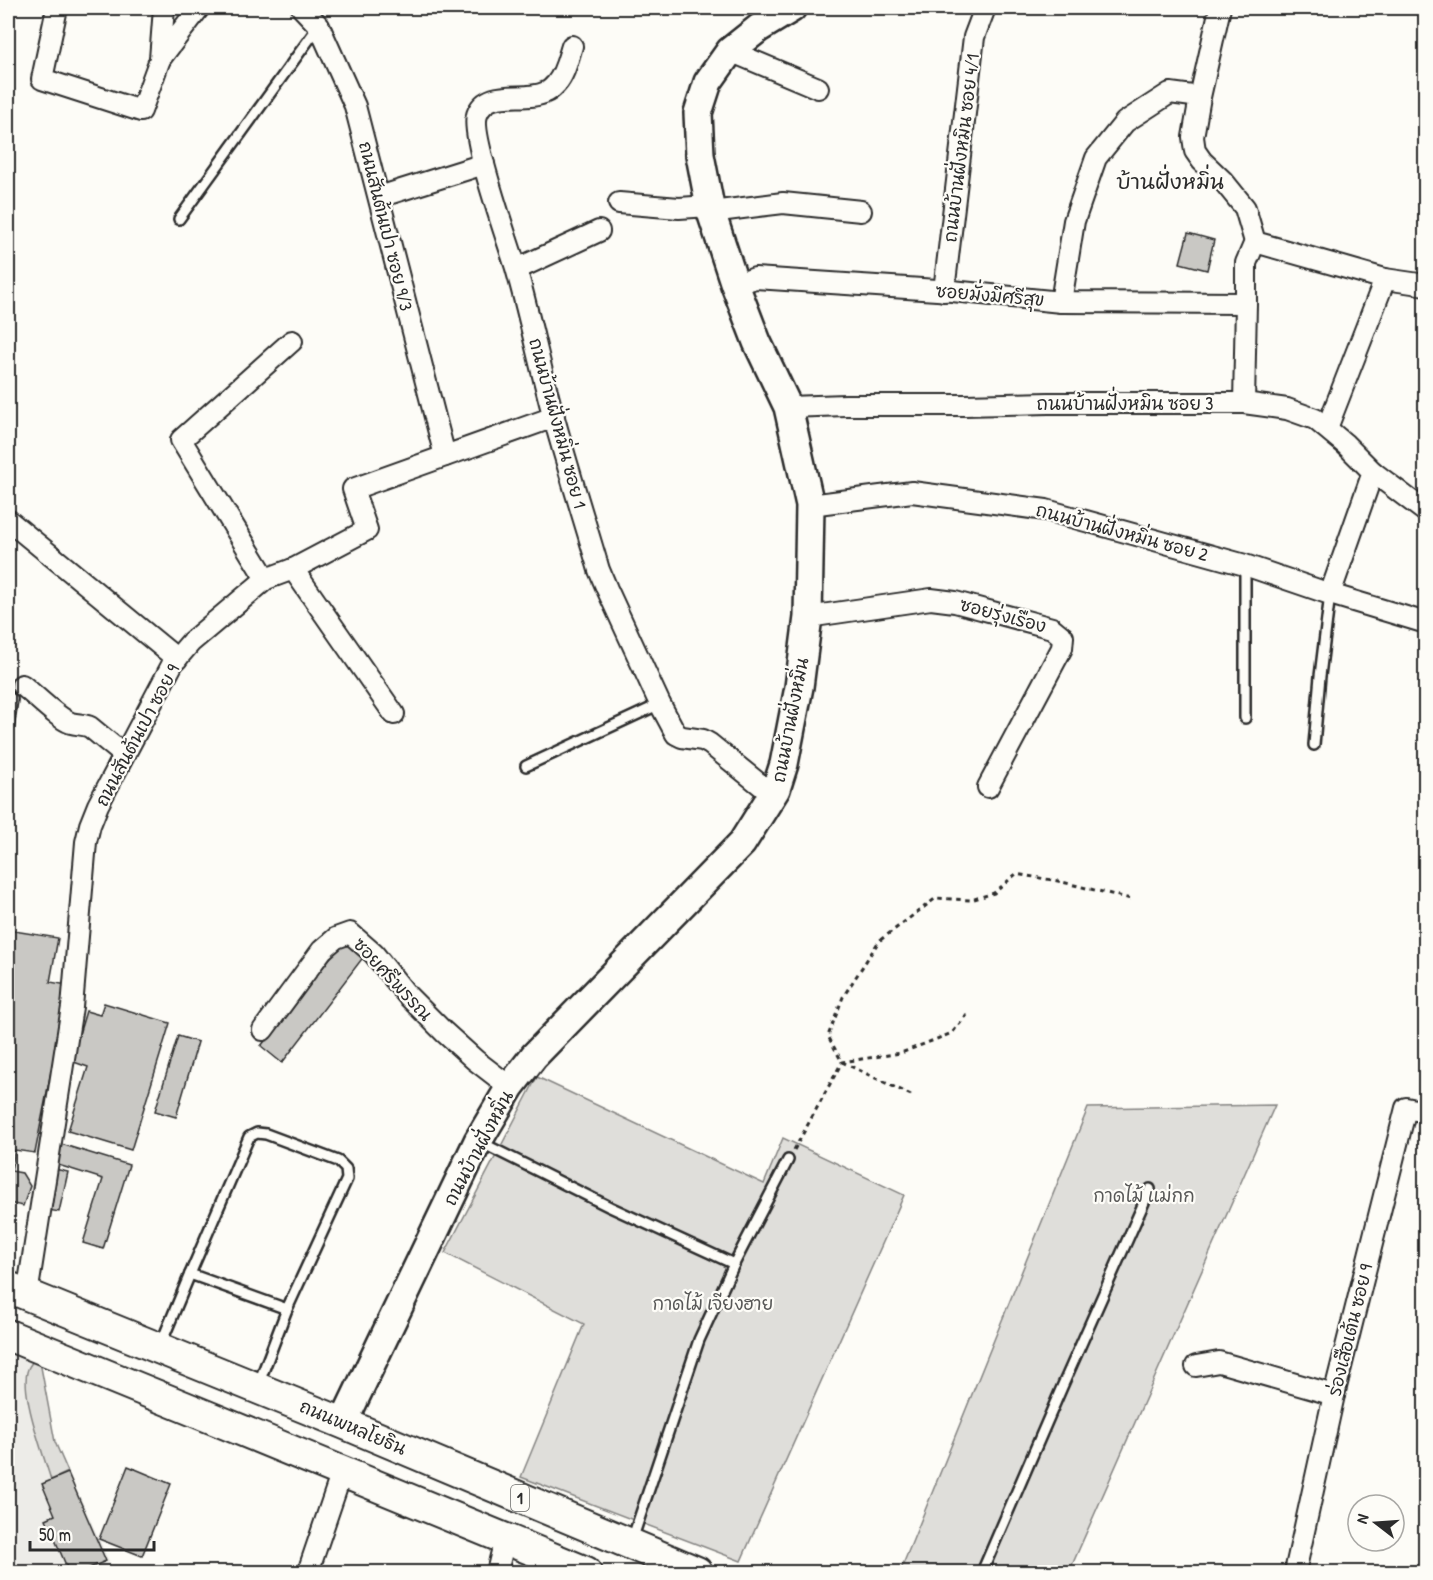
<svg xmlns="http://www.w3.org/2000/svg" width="1433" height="1580" viewBox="0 0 1433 1580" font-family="'Patrick Hand','Playpen Sans Thai',sans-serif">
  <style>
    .built { fill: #edece8 }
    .green { fill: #dfdeda; stroke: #858482; stroke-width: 1.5 }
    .building { fill: #c9c8c4; stroke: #2b2b2b; stroke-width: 1.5 }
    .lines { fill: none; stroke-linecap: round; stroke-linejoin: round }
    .lane-casing { stroke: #2b2b2b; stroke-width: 14 }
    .street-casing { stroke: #2b2b2b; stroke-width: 24 }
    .secondary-casing { stroke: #2b2b2b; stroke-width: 32 }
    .primary-casing { stroke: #2b2b2b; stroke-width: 34 }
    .path { stroke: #2b2b2b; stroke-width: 3; stroke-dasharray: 4.5 4.5; stroke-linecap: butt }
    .lane { stroke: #fdfcf7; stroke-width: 9 }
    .street { stroke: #fdfcf7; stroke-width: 20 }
    .secondary { stroke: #fdfcf7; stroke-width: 27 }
    .primary { stroke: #fdfcf7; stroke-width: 30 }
    .labels { text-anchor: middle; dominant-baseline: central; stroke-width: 4.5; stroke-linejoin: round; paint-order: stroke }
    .shield { fill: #fdfcf7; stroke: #6a6a68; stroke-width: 1.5 }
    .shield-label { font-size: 16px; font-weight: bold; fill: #2b2b2b }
    .street-label { font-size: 18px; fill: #2b2b2b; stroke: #fdfcf7 }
    .park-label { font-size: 18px; fill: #585857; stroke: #fdfcf7 }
    .quarter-label { font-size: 21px; fill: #2b2b2b; stroke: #fdfcf7 }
  </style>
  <rect width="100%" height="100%" fill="#fdfcf7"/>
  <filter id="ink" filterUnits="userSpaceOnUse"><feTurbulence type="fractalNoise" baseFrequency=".0167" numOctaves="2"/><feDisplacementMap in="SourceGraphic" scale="12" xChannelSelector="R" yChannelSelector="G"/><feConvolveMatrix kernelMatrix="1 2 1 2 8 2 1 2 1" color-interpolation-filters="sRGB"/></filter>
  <g filter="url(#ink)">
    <path class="built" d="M8,1347L41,1367L55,1442L114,1572H8Z"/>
    <g class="green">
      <path d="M537,1077L764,1184L783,1138L904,1195L741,1561L521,1477L584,1324L445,1253Z"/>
      <path d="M1275,1105L1069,1572H900L1088,1108Z"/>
      <path d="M33,1361L41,1367L55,1442L68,1472L51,1480C44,1456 19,1391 28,1369C29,1366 31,1364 33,1361Z"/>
    </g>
    <g class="building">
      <path d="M1188,233L1214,240L1207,270L1180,263Z"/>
      <path d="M8,930L58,938L50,982L68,985L35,1153L15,1150L11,1171L22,1173L30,1186L23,1206L8,1203Z"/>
      <path d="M345,939L365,955L282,1063L261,1046Z"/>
      <path d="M104,1003L170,1023L131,1150L68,1131L88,1067L71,1061L86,1011L100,1015Z"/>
      <path d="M178,1036L198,1042L176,1117L155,1111Z"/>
      <path d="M61,1144L129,1165L103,1249L83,1243L103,1179L55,1164Z"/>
      <path d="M55,1169L68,1172L59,1212L48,1210Z"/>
      <path d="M128,1466L171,1484L142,1556L99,1539Z"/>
      <path d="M68,1473L106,1561L80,1572H69L46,1519L55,1515L42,1484Z"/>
    </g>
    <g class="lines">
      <g class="lane-casing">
        <g id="lane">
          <path d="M179,219L318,27"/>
          <path d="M1245,565V718"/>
          <path d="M8,728L12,699"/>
          <path d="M1314,745L1320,676L1330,594"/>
          <path d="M526,766L660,704"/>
          <path d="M480,1142L610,1207L734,1264"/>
          <path d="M190,1274L249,1137L257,1133L266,1134L338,1161L346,1169L347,1179L287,1309"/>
          <path d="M160,1346L190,1274L287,1309L258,1385"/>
          <path d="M632,1540L699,1340L734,1264L788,1160"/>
          <path d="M982,1572L1062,1387L1150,1189"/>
        </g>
      </g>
      <g class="street-casing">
        <g id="street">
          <path d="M57,8L42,79L141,111L160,59L199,8"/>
          <path d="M302,8L319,26L355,106L445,456"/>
          <path d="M1220,8L1200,97L1193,137L1195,151L1202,161L1224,182L1245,208L1255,242L1385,279L1426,285"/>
          <path d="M572,46C568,58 565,74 556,84C554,86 550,91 546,92C526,103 487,86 477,115C470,136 508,241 516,268C530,317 540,368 554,418C568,469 584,519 599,570L607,589L660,704L676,734L682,737L703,740L710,744L773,795"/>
          <path d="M730,51L818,88"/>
          <path d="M160,59L164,8"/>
          <path d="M379,197L484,164"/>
          <path d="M619,203L679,208L709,206"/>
          <path d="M711,212L783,203L861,211"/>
          <path d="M517,269L599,231"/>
          <path d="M735,285L755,278L952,291L1061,302L1246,303"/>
          <path d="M944,291L974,37L985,8"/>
          <path d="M1061,302L1074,221L1096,158L1125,122L1170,93L1200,97"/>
          <path d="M1244,403L1246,303V263L1255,242"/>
          <path d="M788,407L846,405H965L1048,403H1244L1287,409L1315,419L1345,444L1373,472L1426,512"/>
          <path d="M1327,428L1385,279"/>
          <path d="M810,505L912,492L1046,510L1245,565L1330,594L1426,623"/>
          <path d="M8,520L177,659"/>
          <path d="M293,569L394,714"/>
          <path d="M266,579L181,440L292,341"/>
          <path d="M1330,594L1373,472"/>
          <path d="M808,617L931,599L955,602L1052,628L1063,637L1062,648L988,787"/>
          <path d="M22,685C35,695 57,718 71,723C78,725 84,724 90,727L124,755"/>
          <path d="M263,1030L322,950L336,938L350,933L374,954L407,995L444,1032L475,1060L510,1087"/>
          <path d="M27,1295L72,1007L86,842L90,825L98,805L173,663L191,642L266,579L293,569L367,530L353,489L554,417"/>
          <path d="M1196,1366L1219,1362L1334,1395"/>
          <path d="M308,1572L342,1472"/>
          <path d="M497,1572L505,1539"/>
          <path d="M1295,1572L1334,1395L1406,1108L1426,1112"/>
        </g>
      </g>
      <g class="secondary-casing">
        <path id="secondary" d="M343,1423L478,1141L510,1087L534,1056L742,843L776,789L784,764L799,687L808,617L810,505L788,407L757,342L735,285L711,212L700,155L698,113L708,82L730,51L759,28L792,8"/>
      </g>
      <g class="primary-casing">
        <g id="primary">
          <path d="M8,1287L343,1423L697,1572"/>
          <path d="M8,1335L214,1419L586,1572"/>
        </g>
      </g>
      <g class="path">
        <path d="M911,1095L842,1062L828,1036L843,997L879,941L936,898L971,900L994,893L1016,874L1058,881L1131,899"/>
        <path d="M794,1150L842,1062L901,1053L952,1033L967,1015"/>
      </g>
      <use href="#lane" class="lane"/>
      <use href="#street" class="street"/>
      <use href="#secondary" class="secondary"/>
      <use href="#primary" class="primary"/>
    </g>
  </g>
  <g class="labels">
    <rect class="shield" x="511" y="1485" width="18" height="26" rx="4.5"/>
    <g class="shield-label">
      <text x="520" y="1498">1</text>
    </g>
    <g class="street-label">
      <text transform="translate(961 148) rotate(-83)">ถนนบ้านฝั่งหมิน ซอย 4/1</text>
      <text transform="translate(386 226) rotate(76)">ถนนสันต้นเปา ซอย 9/3</text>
      <text transform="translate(990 295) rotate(5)">ซอยมั่งมีศรีสุข</text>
      <text x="1125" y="403">ถนนบ้านฝั่งหมิน ซอย 3</text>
      <text transform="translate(558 423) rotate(75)">ถนนบ้านฝั่งหมิ่น ซอย 1</text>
      <text transform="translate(1122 532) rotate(15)">ถนนบ้านฝั่งหมิ่น ซอย 2</text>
      <text transform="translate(1003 615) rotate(15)">ซอยรุ่งเรือง</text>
      <text transform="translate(790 720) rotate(-79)">ถนนบ้านฝั่งหมิ่น</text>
      <text transform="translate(137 735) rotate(-62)">ถนนสันต้นเปา ซอย 9</text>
      <text transform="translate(393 979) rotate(47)">ซอยศรีพรรณ</text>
      <text transform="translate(478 1148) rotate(-62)">ถนนบ้านฝั่งหมิ่น</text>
      <text transform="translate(1350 1330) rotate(-76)">ร่องเสือเต้น ซอย 9</text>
      <text transform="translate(353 1427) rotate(23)">ถนนพหลโยธิน</text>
    </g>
    <g class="park-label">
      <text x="1144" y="1195">กาดไม้ แม่กก</text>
      <text x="713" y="1303">กาดไม้ เจียงฮาย</text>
    </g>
    <g class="quarter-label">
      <text x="1170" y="181">บ้านฝั่งหมิ่น</text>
    </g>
  </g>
  <rect width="1433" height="1580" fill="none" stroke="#fdfcf7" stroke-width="30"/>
  <rect x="15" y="15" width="1403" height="1550" fill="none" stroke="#2b2b2b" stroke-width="2" filter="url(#ink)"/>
  <g transform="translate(1376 1523) rotate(287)"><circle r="28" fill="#fdfcf7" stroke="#a9a8a5" stroke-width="1.5"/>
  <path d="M0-4.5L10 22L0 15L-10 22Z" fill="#2b2b2b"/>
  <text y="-9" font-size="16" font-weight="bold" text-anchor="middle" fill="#2b2b2b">N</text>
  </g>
  <path d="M30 1541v9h124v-9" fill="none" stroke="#2b2b2b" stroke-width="3"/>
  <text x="39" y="1541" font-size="18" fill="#2b2b2b" stroke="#fdfcf7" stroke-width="4.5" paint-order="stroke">50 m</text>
</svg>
